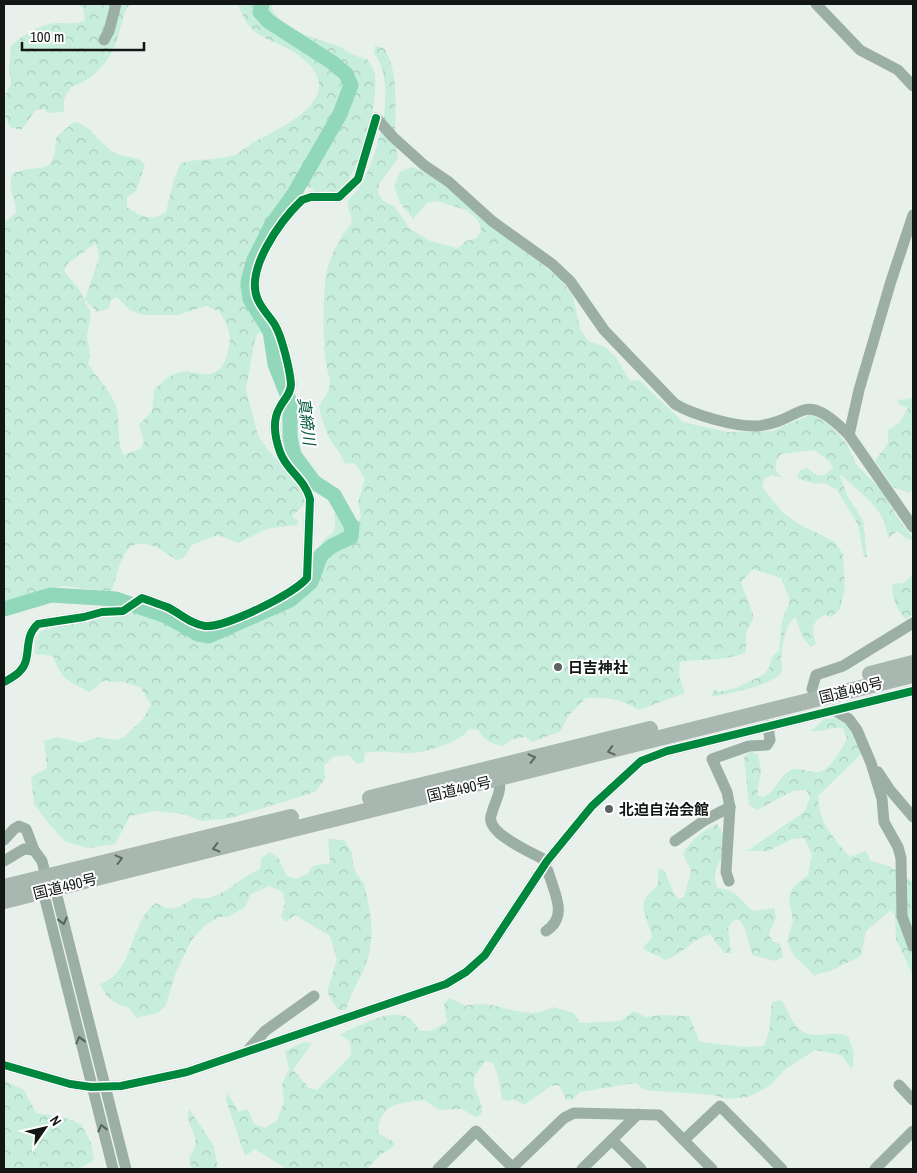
<svg xmlns="http://www.w3.org/2000/svg" width="917" height="1173" viewBox="0 0 917 1173" font-family="'Archivo Narrow','Noto Sans JP',sans-serif">
  <style>
    .forest { fill: url(#forest-crowns); fill-rule: evenodd }
    .lines { fill: none; stroke-linecap: round; stroke-linejoin: round }
    .river { stroke: #90d8b9; stroke-width: 15 }
    .minor { stroke: #9bafa5; stroke-width: 11 }
    .highway { stroke: #a8b7b0; stroke-width: 16 }
    .cycleway-casing { stroke: #fff; stroke-width: 11 }
    .cycleway { stroke: #00873e; stroke-width: 8 }
    .oneway { stroke: #5d6762 }
    .oneway2 { stroke: #56635d }
    .poi-dot { fill: #5d6360; stroke: #fff; stroke-width: 2 }
    .labels { text-anchor: middle; dominant-baseline: central; stroke-width: 4; stroke-linejoin: round; paint-order: stroke }
    .poi-label { font-size: 15px; font-weight: bold; fill: #121715; stroke: #fff; text-anchor: start }
    .street-label { font-size: 15px; fill: #121715; stroke: #fff }
    .water-label { font-size: 16px; font-style: italic; fill: #00563b; stroke: #fff }
  </style>
  <defs>
    <pattern id="forest-crowns" width="20" height="18" patternUnits="userSpaceOnUse" patternTransform="scale(1.25)"><rect width="20" height="18" fill="#c7eedc"/><path d="M2 6a3 3 0 1 1 6 0M12 15a3 3 0 1 1 6 0" fill="none" stroke="#aacbbc"/></pattern>
  </defs>
  <rect width="100%" height="100%" fill="#e8f0ec"/>
  <g class="forest">
    <path d="M78,4H130C123,12 122,23 119,33C112,59 96,79 71,87L64,99V112L48,113L44,109L36,110L21,130L10,127C2,112 1,99 11,84L9,70L11,46C22,35 41,24 57,23C68,23 74,24 85,21L83,8Z"/>
    <path d="M238,4H272V9C285,31 312,37 335,45C347,49 353,57 367,59C370,64 375,70 375,76C378,107 361,172 338,193H317L311,188L305,187L298,193L269,236L251,258L244,286L247,302L254,317L275,332L287,382L281,398L272,370L266,339L261,333H258L254,344L246,390L258,435L267,449L279,461L288,459L282,421L287,408L293,407L298,423V449L308,468L313,487L306,503L292,516L299,521L297,525L267,529L238,543L218,535L192,545L184,558L176,560C161,548 133,531 122,559C117,570 116,581 111,592L63,586L4,601V222L16,213C15,195 8,193 12,174C40,161 55,181 56,137L74,122C90,124 99,143 113,152C124,159 137,154 145,165L136,191L127,197V207C140,216 152,222 166,212L174,179L181,163C198,158 216,161 234,155C241,153 249,144 256,141C287,125 349,96 302,58C273,35 252,45 238,4ZM96,243L99,258L85,299L97,312L108,309L111,300L117,297L130,310L143,315H178L206,306L219,311C230,330 233,336 226,358C224,363 222,368 217,371C208,377 200,373 191,372C176,369 163,380 154,390L152,411L139,425L144,442L140,449L123,455C116,440 121,422 116,406C110,389 97,378 88,364L90,355L87,336L91,313L79,289L64,271L67,264Z"/>
    <path d="M375,46L384,48C404,82 390,122 398,158L379,184L378,192L383,201L395,207L409,228L430,241L458,248L466,241L477,238L481,230L478,220L466,210L437,201L427,203L413,219L400,203L394,186L400,172L412,167L435,176L561,280L573,296L580,329L588,341L605,347L615,356L630,381L639,380L683,422L728,432L773,431L812,414C826,421 839,432 847,445C851,451 853,460 858,466C865,474 873,480 880,489C891,504 899,523 913,537V540L907,539L897,531L888,538C886,509 860,493 841,475L840,477L847,495L863,520L867,557H864L858,525L837,490L825,483L816,484L797,478L800,470L807,468L818,476L826,474L833,468L829,461L814,450L781,454L776,461V470L781,477L772,475L764,479L762,487L783,513L799,524L835,542L843,554L845,588L840,609L831,617L824,615C810,624 812,629 816,644L811,647C801,638 800,628 795,617C784,628 782,644 781,660C781,663 783,668 782,671C777,685 725,694 711,697L714,689L718,692L736,688L763,675L769,668L772,657L779,651L782,621L790,600L781,578L753,569L741,582L754,617L746,633V652C724,662 703,658 680,662L679,676L685,693L639,710C622,699 606,697 586,698L568,716L561,731L532,742L526,737L513,739L503,746C491,744 484,740 478,730L469,729C461,742 428,752 413,753C396,754 382,749 365,753L364,762L357,764L349,755L333,757L324,766L325,779L315,792L231,818L202,821L183,814L156,811L130,816L115,844L89,848L66,842L48,823L34,804L31,777L47,768L44,741L58,737L81,743L99,737L115,740L123,738L143,719L151,705L141,688L124,682L103,681L89,692C68,681 61,679 53,656L35,654V640L41,631L75,622L128,615L137,609L152,615L200,643C233,633 306,610 318,576C321,566 314,556 320,546C327,531 339,539 334,514L340,512L347,521H359L361,514L358,502L365,479L355,463L345,464C341,453 334,447 329,437C324,427 321,417 319,406C337,381 328,383 325,356C323,340 323,285 327,270C332,252 340,237 352,222L347,202C353,195 360,188 364,180C379,148 398,84 374,53Z"/>
    <path d="M913,394V489L909,493L893,487L875,461L888,443V430L899,423L908,408L898,404V400L912,398Z"/>
    <path d="M913,575V614L906,619C895,610 893,597 892,584L903,583Z"/>
    <path d="M836,718L847,722L860,746L861,754L818,796C818,821 834,839 850,857L866,851L871,861L889,866L913,882V976L896,939L895,915L891,910L866,931L861,956L830,971L814,975L794,956L787,941L793,921L789,899L793,887L808,875L812,854L804,838L792,839L768,851H747L804,812L810,798L806,790L793,791L757,810L749,805L744,758L750,751L758,755L761,770L757,795L764,797C776,791 779,776 791,770C800,767 805,771 814,772C829,775 841,749 847,738L843,728C831,726 822,733 811,731L825,719Z"/>
    <path d="M717,824C720,829 724,834 725,839C729,860 707,866 718,888C739,891 739,899 753,911L774,908L776,918L769,933L772,941L780,944L783,957L775,961L752,955L745,929L740,920H734L728,927L731,953H724L710,934C692,939 683,954 665,960C658,954 649,954 643,948L652,937L643,908L644,900L658,884V869L664,870L673,891L678,899L684,897L691,871L683,854C690,840 703,831 717,824Z"/>
    <path d="M328,839L344,840C356,856 350,852 354,868C356,874 362,879 364,885C372,912 376,944 363,971C356,986 351,992 346,1010H338L327,992L337,959L330,936L295,915L285,922L281,916L285,904L283,892L269,886L251,894L245,907L228,917H219L204,926L191,941L176,972L166,1005L158,1013L136,1018L128,1007C114,1004 106,998 100,984C135,973 128,923 156,903C173,913 178,908 194,898C223,902 235,879 260,869L261,858L270,852L278,857L287,876L297,879L308,873L313,866L330,863Z"/>
    <path d="M450,998L465,1006C498,997 522,1024 553,1007L574,1013L580,1023L620,1021L634,1011L646,1017L660,1015L689,1016L700,1042L744,1047L764,1046L769,1032L772,1002L781,1000C787,1008 791,1021 798,1028C813,1042 831,1029 848,1036L854,1053L852,1070L842,1055L815,1050L783,1071L770,1086L748,1097L727,1099L713,1095L644,1090L636,1083L580,1092L572,1100L566,1099L559,1085L551,1086L524,1105L514,1099L508,1101L502,1099L498,1076L493,1063L485,1061C482,1067 475,1073 474,1079C472,1091 485,1101 481,1115L475,1117L462,1109L440,1110L424,1100C399,1103 379,1103 378,1133L394,1142V1146L378,1157L367,1169L285,1168L255,1149L245,1156L226,1100L227,1092L239,1112L248,1109L254,1124L265,1128L277,1120L284,1102L282,1084L289,1069L285,1051L304,1042L312,1043L293,1070L309,1088L317,1090L351,1055L350,1042L340,1035C355,1027 394,1006 410,1019C414,1022 417,1027 420,1031H431L447,1022L444,1003Z"/>
    <path d="M4,1080L24,1090L36,1113L66,1118L81,1124L91,1143L94,1160L78,1169H4Z"/>
    <path d="M189,1109L214,1146L218,1169H192L189,1158C206,1133 183,1130 189,1109Z"/>
  </g>
  <g class="lines">
    <path class="river" d="M4,609L51,595L116,599L166,616L198,634L209,636L290,600L311,582L321,555L332,546L351,537L352,527L334,495L314,482L294,455L290,437V402L275,364L270,331L250,299L248,282L254,260L271,226L294,194L340,114L351,85L346,74L333,63L268,21L260,12L262,4"/>
    <g class="minor">
      <path d="M816,4L860,50L898,70L913,86"/>
      <path d="M104,40L109,31L116,4"/>
      <path d="M376,118L393,137L424,165L449,182L492,221L552,264L570,281L604,330L675,404C693,415 736,427 757,426C805,421 801,386 849,435L913,527"/>
      <path d="M849,435L859,390L891,281L913,215"/>
      <path d="M4,682C9,679 16,676 20,671C33,658 22,638 38,624L84,617L102,612L123,611L142,598C150,601 159,604 167,607C180,613 190,624 205,626C225,628 294,594 307,578L310,499C305,479 286,470 280,452C275,438 272,420 280,407C284,399 291,394 291,384C290,370 282,337 275,325C270,317 262,309 258,300C244,270 281,220 302,200L311,197H339L358,179L376,118"/>
      <path d="M812,689L816,675L843,666L913,623"/>
      <path d="M834,710L849,719L857,730L871,763L882,799L884,822L898,847L901,858L902,916L913,946"/>
      <path d="M498,771C503,795 496,796 491,816C486,834 535,854 547,861"/>
      <path d="M878,772L890,790L913,817"/>
      <path d="M4,840L14,829L19,826L26,829L34,850L42,861L46,877L55,888L126,1169"/>
      <path d="M675,841L705,820L730,807"/>
      <path d="M4,861L24,849L34,850"/>
      <path d="M544,866L548,871C554,893 569,916 546,931"/>
      <path d="M729,881L726,872L730,807L727,792L712,759L749,746L767,745L770,740L768,726"/>
      <path d="M44,886L43,891L113,1169"/>
      <path d="M249,1049L265,1031L314,996"/>
      <path d="M4,1065L70,1084L91,1087L121,1086L187,1072L446,984L466,972L485,955L547,861L592,806L641,761L667,751L913,691"/>
      <path d="M899,1085L913,1100"/>
      <path d="M612,1140L641,1169"/>
      <path d="M684,1140L720,1106L782,1169"/>
      <path d="M438,1169L476,1131L514,1169"/>
      <path d="M511,1169L564,1118L574,1113L659,1115L712,1169"/>
      <path d="M582,1169L638,1114"/>
      <path d="M875,1169L913,1131"/>
    </g>
    <g class="highway">
      <path d="M870,674L913,663"/>
      <path d="M370,798L650,729"/>
      <path d="M4,887L291,817"/>
      <path d="M4,901L913,675"/>
    </g>
    <g class="cycleway-casing">
      <g id="cycleway">
        <path d="M4,682C9,679 16,676 20,671C33,658 22,638 38,624L84,617L102,612L123,611L142,598C150,601 159,604 167,607C180,613 190,624 205,626C225,628 294,594 307,578L310,499C305,479 286,470 280,452C275,438 272,420 280,407C284,399 291,394 291,384C290,370 282,337 275,325C270,317 262,309 258,300C244,270 281,220 302,200L311,197H339L358,179L376,118"/>
        <path d="M4,1065L70,1084L91,1087L121,1086L187,1072L446,984L466,972L485,955L547,861L592,806L641,761L667,751L913,691"/>
      </g>
    </g>
    <use href="#cycleway" class="cycleway"/>
  </g>
  <defs><path id="oneway-chevron" d="M-2-3.5L2.5 0L-2 3.5" fill="none" stroke-width="1.6" stroke-linecap="round" stroke-linejoin="round" transform="scale(1.25)"/></defs>
  <g class="oneway">
    <use href="#oneway-chevron" transform="translate(611 751) rotate(164)"/>
    <use href="#oneway-chevron" transform="translate(532 758) rotate(-14)"/>
    <use href="#oneway-chevron" transform="translate(216 848) rotate(166)"/>
    <use href="#oneway-chevron" transform="translate(119 859) rotate(-14)"/>
  </g>
  <g class="oneway2">
    <use href="#oneway-chevron" transform="translate(63 921) rotate(76)"/>
    <use href="#oneway-chevron" transform="translate(80 1040) rotate(-104)"/>
    <use href="#oneway-chevron" transform="translate(102 1128) rotate(-104)"/>
  </g>
  <g class="poi-dot">
    <circle cx="558" cy="667" r="5"/>
    <circle cx="609" cy="809" r="5"/>
  </g>
  <g class="labels">
    <g class="poi-label">
      <text x="568" y="667">日吉神社</text>
      <text x="619" y="809">北迫自治会館</text>
    </g>
    <g class="street-label">
      <text transform="translate(851 690) rotate(-14)">国道490号</text>
      <text transform="translate(459 789) rotate(-13)">国道490号</text>
      <text transform="translate(65 886) rotate(-14)">国道490号</text>
    </g>
    <g class="water-label">
      <text transform="translate(307 421) rotate(83)">真締川</text>
    </g>
  </g>
  <rect width="917" height="1173" fill="none" stroke="#121715" stroke-width="10"/>
  <g transform="translate(45 1128) rotate(56)" stroke="#ffffff" stroke-width="4" paint-order="stroke">
  <path d="M0-4L9 19L0 12L-9 19Z" fill="#121715"/>
  <text y="-8" font-size="14" font-weight="bold" text-anchor="middle" fill="#121715">N</text>
  </g>
  <path d="M22 42v8h122v-8" fill="none" stroke="#121715" stroke-width="2.5"/>
  <text x="30" y="42" font-size="15" fill="#121715" stroke="#ffffff" stroke-width="4" paint-order="stroke">100 m</text>
</svg>
